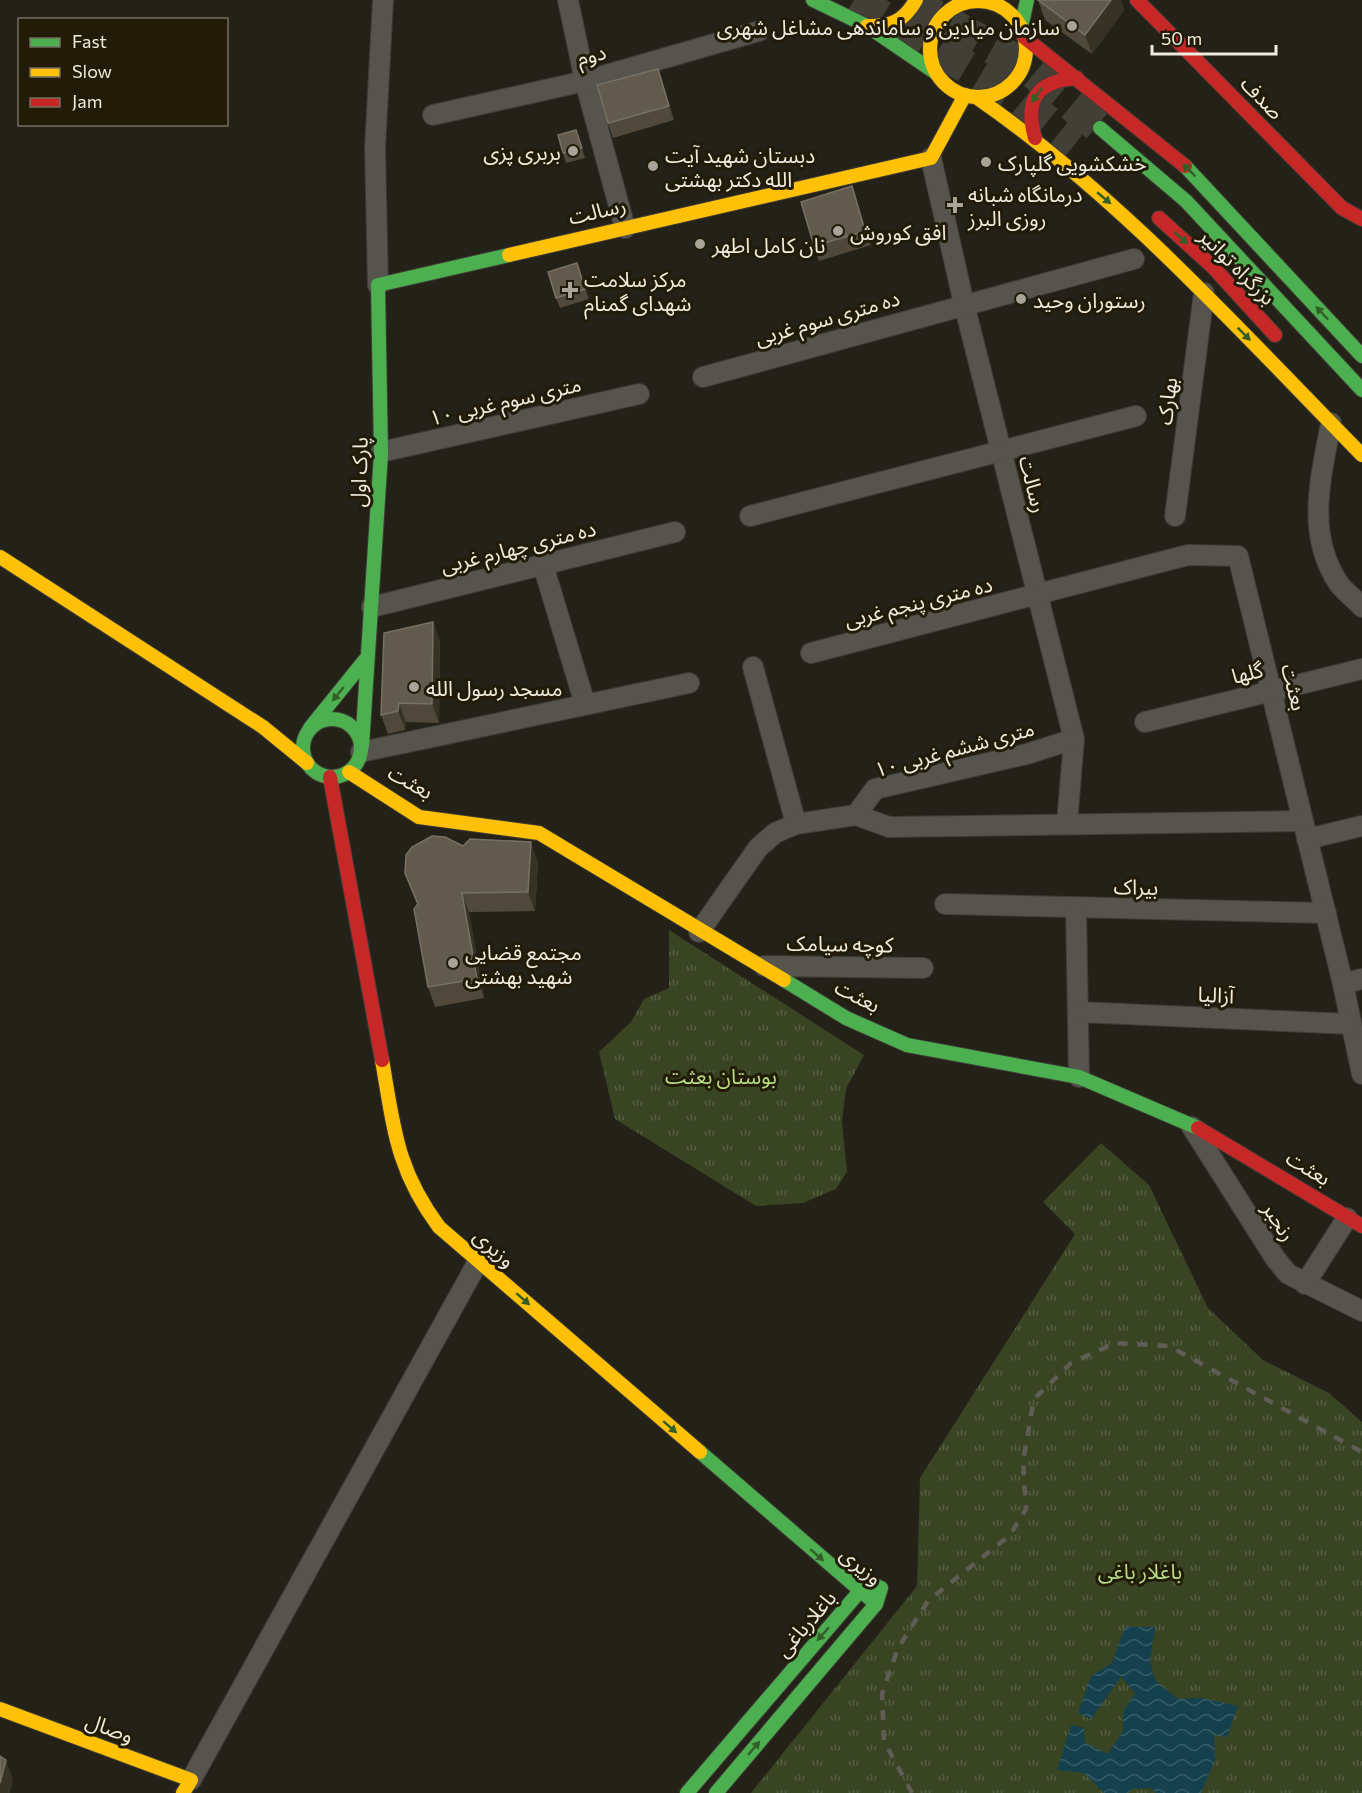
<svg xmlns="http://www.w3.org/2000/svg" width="1362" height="1793" viewBox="0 0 1362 1793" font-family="Commissioner,'Noto Sans Arabic',sans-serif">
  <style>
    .grass { fill: url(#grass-tufts) }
    .water { fill: url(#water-waves) }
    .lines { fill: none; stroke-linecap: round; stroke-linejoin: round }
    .highway-tunnel { stroke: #423f36; stroke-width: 33; stroke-dasharray: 33 16; stroke-linecap: butt }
    .street-casing { stroke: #3e3c34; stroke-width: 22 }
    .fast-casing { stroke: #3e3c34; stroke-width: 16 }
    .slow-casing { stroke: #3e3c34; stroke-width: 16 }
    .jam-casing { stroke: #3e3c34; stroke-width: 16 }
    .street { stroke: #56544d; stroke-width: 20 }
    .fast { stroke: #4caf50; stroke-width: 14 }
    .slow { stroke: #ffc107; stroke-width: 14 }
    .jam { stroke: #c62828; stroke-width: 14 }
    .rail { stroke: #605d56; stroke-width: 4.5; stroke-dasharray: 10 10; stroke-linecap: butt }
    .wall { fill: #50483b }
    .shaded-wall { fill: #373126 }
    .building { fill: #615a4d; stroke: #777064; stroke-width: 1.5 }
    .oneway { fill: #345e28 }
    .poi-dot { fill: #a8a499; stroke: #211b08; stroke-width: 2 }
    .labels { text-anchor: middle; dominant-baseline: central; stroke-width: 6; stroke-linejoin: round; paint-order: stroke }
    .poi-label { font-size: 21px; fill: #efebdf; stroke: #211b08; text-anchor: start }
    .street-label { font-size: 21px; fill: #efebdf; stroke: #211b08 }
    .park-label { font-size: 21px; fill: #b8dd83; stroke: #211b08 }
  </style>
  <defs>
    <pattern id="grass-tufts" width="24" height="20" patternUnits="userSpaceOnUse" patternTransform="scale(1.5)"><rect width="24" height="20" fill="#384422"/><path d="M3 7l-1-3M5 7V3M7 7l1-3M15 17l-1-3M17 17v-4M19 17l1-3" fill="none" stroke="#555f42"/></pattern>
    <pattern id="water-waves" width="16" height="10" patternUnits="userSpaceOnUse" patternTransform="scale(1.5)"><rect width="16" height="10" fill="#15414e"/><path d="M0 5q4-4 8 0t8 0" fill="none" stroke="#375d67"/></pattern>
  </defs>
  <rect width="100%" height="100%" fill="#242118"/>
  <g class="grass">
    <path d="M669,930L864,1055L846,1089L842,1121L847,1172L836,1189L803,1203L756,1206L615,1119L599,1052L631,1022L644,999L669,988Z"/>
    <path d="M1101,1143L1149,1185L1208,1308L1263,1360L1329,1393L1362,1422V1793H751L917,1586L920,1478L1075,1234L1043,1202Z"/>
  </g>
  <path class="water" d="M1125,1627H1155L1150,1661L1155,1680L1178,1699L1202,1698L1238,1706L1227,1737L1214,1735L1215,1760L1201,1793H1156L1150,1788L1132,1789L1128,1793H1104L1084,1773L1057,1770L1071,1725L1084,1728L1085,1743L1108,1754L1123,1731V1712L1135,1693L1121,1677L1091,1719L1078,1713L1091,1676L1112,1663Z"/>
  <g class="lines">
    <g class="highway-tunnel">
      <path d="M854,0L1015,96L1075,144"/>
      <path d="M907,0L1027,67L1100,128"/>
    </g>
    <g class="street-casing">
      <g id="street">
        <path d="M568,0L585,81L625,228"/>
        <path d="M433,115L585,81L759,31"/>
        <path d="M931,158L964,304L1074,739L1067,823"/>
        <path d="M378,285L375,148L383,0"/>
        <path d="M703,377L1134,259"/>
        <path d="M1331,423C1321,477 1305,534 1339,584C1345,592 1355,599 1362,607"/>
        <path d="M381,452L639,394"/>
        <path d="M750,516L1136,416"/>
        <path d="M1175,516L1204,293"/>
        <path d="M543,565L585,704"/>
        <path d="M372,607L675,532"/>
        <path d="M811,653L1188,555L1238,556L1343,984L1362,1074"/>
        <path d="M753,667L796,824"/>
        <path d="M1145,722L1362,669"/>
        <path d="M361,752L689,683"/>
        <path d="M856,815L875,789L1027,754L1074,739"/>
        <path d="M1307,839L1362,826"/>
        <path d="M945,904L1326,913"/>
        <path d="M1076,908L1079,1077"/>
        <path d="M699,932L758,848L775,833L796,824L856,815L889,827L1303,821"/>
        <path d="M764,966L923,968"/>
        <path d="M1343,984L1362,979"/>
        <path d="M1078,1012L1351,1024"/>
        <path d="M1192,1127L1275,1258L1288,1274L1362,1311"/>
        <path d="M1305,1284L1347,1218"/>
        <path d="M191,1780L479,1260"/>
      </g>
    </g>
    <g class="fast-casing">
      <g id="fast">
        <path d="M813,0L867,26L936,73"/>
        <path d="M1021,28L1027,0"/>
        <path d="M1100,128L1186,201L1362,390"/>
        <path d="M1185,166L1362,356"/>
        <circle cx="332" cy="748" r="29"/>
        <path d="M310,728L365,660"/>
        <path d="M362,746L381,454L378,285L509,255"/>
        <path d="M784,980L846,1018L907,1045L1079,1077L1198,1128"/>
        <path d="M700,1452L876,1604"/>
        <path d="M687,1793L860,1591L877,1586"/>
        <path d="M716,1793L876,1604L881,1588"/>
      </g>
    </g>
    <g class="slow-casing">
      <g id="slow">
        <path d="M976,0V1"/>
        <circle cx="978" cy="49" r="48"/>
        <path d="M867,26C891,27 904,21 916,0"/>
        <path d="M976,97C1122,198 1238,329 1362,455"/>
        <path d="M509,255L931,158L965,95"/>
        <path d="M0,557L263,727L307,763"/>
        <path d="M349,772L419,817L539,833L784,980"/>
        <path d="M382,1060C394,1128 396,1169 439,1227L700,1452"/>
        <path d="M0,1709L191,1780L183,1793"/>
      </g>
    </g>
    <g class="jam-casing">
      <g id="jam">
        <path d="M1137,0L1342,208L1362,219"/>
        <path d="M1024,37L1185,166"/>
        <path d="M1035,138C1024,99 1037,81 1077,78"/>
        <path d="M1159,218L1213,267L1275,335"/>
        <path d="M330,777L382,1060"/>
        <path d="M1198,1128L1362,1226"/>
      </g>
    </g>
    <use href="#street" class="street"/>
    <use href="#fast" class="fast"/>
    <use href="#slow" class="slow"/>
    <use href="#jam" class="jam"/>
    <path class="rail" d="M912,1793L884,1741L882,1694L898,1648L928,1601L1010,1535L1026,1509L1023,1461L1034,1399L1071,1363L1115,1343L1169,1346L1362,1452"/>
  </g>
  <g class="wall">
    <path d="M1038,0H1121L1124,10L1092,54L1045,20Z"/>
    <path d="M658,69L674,120L613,138L608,123Z"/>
    <path d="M576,130L585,158L566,163L563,153Z"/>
    <path d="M852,186L871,245L819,261L814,246Z"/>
    <path d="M577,263L589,299L560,308L556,298Z"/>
    <path d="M433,622L440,641L439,723L406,722L405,730L388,734L381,715Z"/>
    <path d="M463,846L538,862L535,911L469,912L484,998L435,1007L428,987L417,904L405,873Z"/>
  </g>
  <g class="shaded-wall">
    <path d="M1111,0H1121L1124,10L1092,54L1085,35Z"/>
    <path d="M658,69L663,83L674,120L669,106Z"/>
    <path d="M852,186L857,201L871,245L865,231Z"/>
    <path d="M433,622L440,641L439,723L432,704Z"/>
    <path d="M399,703L406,722L405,730L398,711Z"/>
    <path d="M531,842L538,862L535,911L528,892Z"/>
    <path d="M462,893L469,912L484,998L477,979Z"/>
    <path d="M6,1760L13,1779L10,1793H0V1783Z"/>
  </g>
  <g class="building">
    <path d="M1038,0H1111L1085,35Z"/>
    <path d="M658,69L669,106L608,123L597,85Z"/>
    <path d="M576,130L582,148L563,153L558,135Z"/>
    <path d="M852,186L865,231L814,246L801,202Z"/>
    <path d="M577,263L585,289L556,298L548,272Z"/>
    <path d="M433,622L432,704L399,703L398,711L381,715L384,633Z"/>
    <path d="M432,836L445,837L463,846L470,839L531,842L528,892L462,893L477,979L428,987L414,909L418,904L405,873L406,855L412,847Z"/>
    <path d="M0,1756L6,1760L0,1783Z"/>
  </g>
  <defs><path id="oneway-solid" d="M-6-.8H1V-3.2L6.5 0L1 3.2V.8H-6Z" transform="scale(1.5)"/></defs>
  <g class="oneway">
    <use href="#oneway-solid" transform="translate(1037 95) rotate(125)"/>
    <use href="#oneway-solid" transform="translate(1189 170) rotate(-135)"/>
    <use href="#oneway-solid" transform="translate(1104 198) rotate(40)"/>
    <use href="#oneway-solid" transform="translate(1181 238) rotate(42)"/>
    <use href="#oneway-solid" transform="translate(1322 313) rotate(-133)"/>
    <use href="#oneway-solid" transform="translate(1244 334) rotate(45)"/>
    <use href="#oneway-solid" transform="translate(338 694) rotate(129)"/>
    <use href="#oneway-solid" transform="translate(523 1299) rotate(41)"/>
    <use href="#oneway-solid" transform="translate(670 1427) rotate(41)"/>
    <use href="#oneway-solid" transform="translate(817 1555) rotate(41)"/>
    <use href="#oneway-solid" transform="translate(823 1634) rotate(131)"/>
    <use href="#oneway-solid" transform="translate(754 1748) rotate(-50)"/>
  </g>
  <g class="poi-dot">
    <circle cx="1072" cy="26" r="6"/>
    <circle cx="573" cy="151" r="6"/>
    <circle cx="986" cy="162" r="6"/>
    <circle cx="653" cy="166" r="6"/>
    <path d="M952 196h6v6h6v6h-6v6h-6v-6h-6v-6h6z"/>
    <circle cx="838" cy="231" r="6"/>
    <circle cx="700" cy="244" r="6"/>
    <path d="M567 281h6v6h6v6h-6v6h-6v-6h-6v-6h6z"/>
    <circle cx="1021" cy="299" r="6"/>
    <circle cx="414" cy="687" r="6"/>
    <circle cx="453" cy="963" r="6"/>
  </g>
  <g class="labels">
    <g class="poi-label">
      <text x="1060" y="26" text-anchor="end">سازمان میادین و ساماندهی مشاغل شهری</text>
      <text x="561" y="151" text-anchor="end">بربری پزی</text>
      <text x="665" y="154">دبستان شهید آیت<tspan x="665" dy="24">الله دکتر بهشتی</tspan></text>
      <text x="998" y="162">خشکشویی گلپارک</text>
      <text x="968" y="193">درمانگاه شبانه<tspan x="968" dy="24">روزی البرز</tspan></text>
      <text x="850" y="231">افق کوروش</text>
      <text x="712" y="244">نان کامل اطهر</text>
      <text x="584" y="278">مرکز سلامت<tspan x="584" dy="24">شهدای گمنام</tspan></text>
      <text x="1033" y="299">رستوران وحید</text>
      <text x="426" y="687">مسجد رسول الله</text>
      <text x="465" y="951">مجتمع قضایی<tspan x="465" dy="24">شهید بهشتی</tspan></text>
    </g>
    <g class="street-label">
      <text transform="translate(591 54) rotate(-15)">دوم</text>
      <text transform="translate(1263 97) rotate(46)">صدف</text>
      <text transform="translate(597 210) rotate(-13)">رسالت</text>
      <text transform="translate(1238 266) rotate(45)">بزرگراه توانیر</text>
      <text transform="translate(827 317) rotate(-16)">ده متری سوم غربی</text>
      <text transform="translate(505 400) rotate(-13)">۱۰ متری سوم غربی</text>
      <text transform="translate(1166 401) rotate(-83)">بهارک</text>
      <text transform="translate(358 472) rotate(-88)">پارک اول</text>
      <text transform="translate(1034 484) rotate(76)">رسالت</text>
      <text transform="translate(518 546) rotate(-14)">ده متری چهارم غربی</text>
      <text transform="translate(918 601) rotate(-14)">ده متری پنجم غربی</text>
      <text transform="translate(1247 672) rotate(-14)">گلها</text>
      <text transform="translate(1295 687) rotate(76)">بعثت</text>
      <text transform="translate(954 748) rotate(-15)">۱۰ متری ششم غربی</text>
      <text transform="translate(411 781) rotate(29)">بعثت</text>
      <text transform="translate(1136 886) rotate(1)">بیراک</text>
      <text transform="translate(840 943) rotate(1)">کوچه سیامک</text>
      <text transform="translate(1216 994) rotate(3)">آزالیا</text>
      <text transform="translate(858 995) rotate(27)">بعثت</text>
      <text transform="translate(1309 1167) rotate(31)">بعثت</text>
      <text transform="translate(1280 1221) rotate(57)">رنجبر</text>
      <text transform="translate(495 1247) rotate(41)">وزیری</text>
      <text transform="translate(862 1565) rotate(40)">وزیری</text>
      <text transform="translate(805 1623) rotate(-49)">باغلارباغی</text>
      <text transform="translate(110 1727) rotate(20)">وصال</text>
    </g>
    <g class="park-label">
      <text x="721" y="1075">بوستان بعثت</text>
      <text x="1140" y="1570">باغلار باغی</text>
    </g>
  </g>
  <rect x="18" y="18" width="210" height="108" fill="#211b08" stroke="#736e5e" stroke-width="1.5"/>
  <rect x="30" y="38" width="30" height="9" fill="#4caf50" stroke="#736e5e" stroke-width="1.5"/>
  <text x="72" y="48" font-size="18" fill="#efebdf">Fast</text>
  <rect x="30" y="68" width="30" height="9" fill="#ffc107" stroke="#736e5e" stroke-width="1.5"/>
  <text x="72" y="78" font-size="18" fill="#efebdf">Slow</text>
  <rect x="30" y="98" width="30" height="9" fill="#c62828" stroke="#736e5e" stroke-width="1.5"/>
  <text x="72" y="108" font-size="18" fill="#efebdf">Jam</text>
  <path d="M1152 45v9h124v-9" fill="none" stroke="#efebdf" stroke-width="3"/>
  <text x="1161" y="45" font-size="18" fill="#efebdf" stroke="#211b08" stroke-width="4.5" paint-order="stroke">50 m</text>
</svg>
